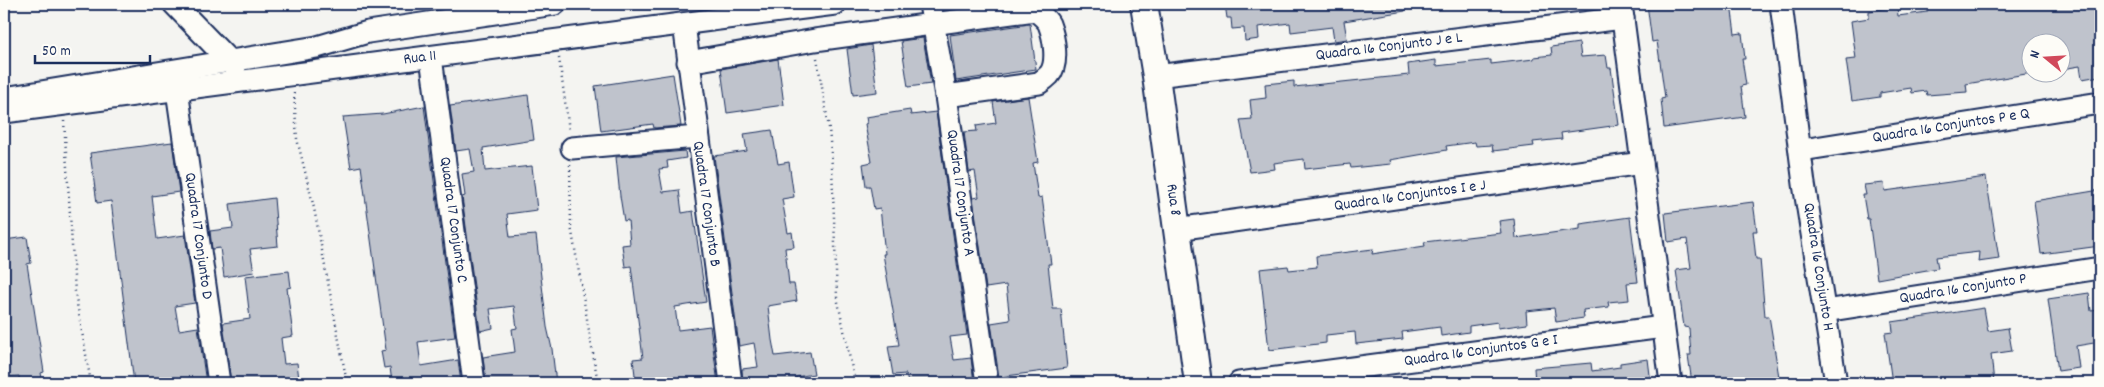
<svg xmlns="http://www.w3.org/2000/svg" width="2104" height="387" viewBox="0 0 2104 387" font-family="Dekko,sans-serif">
  <style>
    .building { fill: #bfc3cc; stroke: #1b2f5e }
    .lines { fill: none; stroke-linecap: round; stroke-linejoin: round }
    .minor-casing { stroke: #1b2f5e; stroke-width: 25 }
    .major-casing { stroke: #1b2f5e; stroke-width: 30 }
    .path { stroke: #1b2f5e; stroke-width: 2.5; stroke-dasharray: 1 4; stroke-linecap: butt }
    .minor { stroke: #fdfcf7; stroke-width: 21 }
    .major { stroke: #fdfcf7; stroke-width: 26 }
    .labels { text-anchor: middle; dominant-baseline: central; stroke-width: 5; stroke-linejoin: round; paint-order: stroke }
    .street-label { font-size: 16px; fill: #1b2f5e; stroke: #fdfcf7 }
  </style>
  <rect width="100%" height="100%" fill="#f4f4f1"/>
  <filter id="ink" filterUnits="userSpaceOnUse"><feTurbulence type="fractalNoise" baseFrequency=".02" numOctaves="2"/><feDisplacementMap in="SourceGraphic" scale="10" xChannelSelector="R" yChannelSelector="G"/><feConvolveMatrix kernelMatrix="1 2 1 2 8 2 1 2 1" color-interpolation-filters="sRGB"/></filter>
  <g filter="url(#ink)">
    <g class="building">
      <path d="M1225,4H1405V11L1344,21L1347,39L1334,41L1332,27L1291,32L1290,23L1258,27L1259,39L1245,41L1244,28L1232,29L1231,18H1227Z"/>
      <path d="M1647,4H1731L1735,34L1742,33L1745,59H1742L1746,85L1741,86L1745,117L1664,128L1661,99L1665,98L1661,69L1657,41L1652,42Z"/>
      <path d="M1926,4H2100V76L2082,79L2080,66L2062,69V42H2032V73L1966,84L1967,92L1927,95L1926,91L1912,93L1911,88L1880,93V97L1852,101L1846,60L1856,59L1851,21L1869,18V11L1897,7L1898,16L1927,12Z"/>
      <path d="M1030,24L1036,69L956,81L950,35Z"/>
      <path d="M923,38L931,84L908,87L901,41Z"/>
      <path d="M1579,43L1581,57L1606,55L1608,68H1611L1619,125L1561,133L1562,139L1533,142L1534,146L1493,151L1492,145L1476,146L1475,142L1446,146L1447,150L1390,160L1391,164L1351,168L1350,164L1305,169L1304,159L1274,163L1275,169L1250,172L1240,120L1252,119L1250,100L1266,98L1265,84L1294,81V87L1409,75L1408,64L1436,60V66L1491,60V64L1534,59V57L1552,55L1551,47Z"/>
      <path d="M871,45L877,92L853,95L847,49Z"/>
      <path d="M778,59L784,105L727,113L721,69Z"/>
      <path d="M673,74L681,126L654,128L653,124L601,131L595,86Z"/>
      <path d="M528,95L534,140L483,148L485,171L532,166L537,210L507,214L510,237L536,235L547,327L552,349L556,383H486L483,357L515,352L512,329L517,328L514,306L490,309L493,328L480,331L462,197L465,196L462,174L474,172L470,149L456,151L450,106Z"/>
      <path d="M1028,97L1038,162L1033,163L1038,198L1042,197L1051,264H1048L1053,309H1061L1067,368L999,377L991,323L1010,320L1006,285L986,288L973,198L979,197L975,171L969,172L964,132L977,131L976,126L996,123L993,102Z"/>
      <path d="M424,106L455,337L418,342L421,366L458,360L461,383H392L390,367L384,368L381,351L386,350L361,166L351,168L344,123L343,117L383,114Z"/>
      <path d="M910,110L911,115L936,112L967,335L950,337L954,360L971,358L974,383H908L906,374L893,375L888,346L899,345L883,254H885L880,208L874,209L870,186H866L863,164L872,162L865,124L867,123L866,117Z"/>
      <path d="M772,130L778,164L789,162L794,197L782,199L788,233L792,232L794,247L785,248L789,284H794L797,301L768,306L772,340L775,356L810,352L814,374L796,377L797,383H743L742,369L758,367L754,343L739,346L714,156L747,151L744,134Z"/>
      <path d="M172,142L179,192L152,196L157,239L185,235L195,303L175,306L179,330L198,327L206,383H134L111,201L97,203L90,153Z"/>
      <path d="M685,151L686,158L667,161L668,168L659,169L663,192L679,190L682,213L693,211L706,302L675,307L678,330L710,326L718,383H636L633,359L643,358L631,266L625,267L622,245L630,244L628,220L624,221L620,196L616,157Z"/>
      <path d="M1986,177L1999,259L1978,262L1979,252L1936,257L1938,268L1877,279L1869,219H1867L1863,195H1866L1864,185L1884,183L1885,191Z"/>
      <path d="M2100,190V246L2041,254L2034,201Z"/>
      <path d="M274,198L278,246L250,249L254,272L224,277L220,248L212,249L210,231L233,228L230,204Z"/>
      <path d="M1753,202L1757,231H1753L1756,259H1760L1765,316H1769L1780,383H1692L1688,355H1691L1689,328L1684,327L1676,270L1691,268L1687,239L1668,242L1665,213Z"/>
      <path d="M1630,217L1638,282L1627,283L1629,300L1608,302L1609,307L1583,310L1584,318L1556,322L1554,308L1526,311L1527,324L1498,328V322L1469,326V332L1441,336L1440,327L1402,332L1403,339L1356,344L1355,332L1326,335V343L1269,350L1260,269L1288,266L1289,270L1317,267L1316,256L1373,249L1372,254L1425,246L1424,242L1501,233L1499,221L1514,219L1516,238L1580,229V224Z"/>
      <path d="M27,237L31,263L27,264L44,372L41,373L43,383H19V376L4,377V240Z"/>
      <path d="M289,271L291,287L287,288L293,336L281,338L284,364L297,363L299,379L280,383H231L223,323L250,319L245,276Z"/>
      <path d="M2089,293L2091,311L2100,310V342L2076,346L2079,368L2058,371L2048,299Z"/>
      <path d="M1984,308L1988,331L2008,328L2012,351L1991,354L1994,383H1892L1885,333L1893,332L1892,322Z"/>
      <path d="M1648,359L1651,383H1535L1534,368L1591,363L1592,371L1620,367V363Z"/>
    </g>
    <g class="lines">
      <g class="minor-casing">
        <g id="minor">
          <path d="M174,4L235,67"/>
          <path d="M930,4L946,96L987,383"/>
          <path d="M1621,4L1671,383"/>
          <path d="M1781,4L1804,184L1836,383"/>
          <path d="M684,24L731,383"/>
          <path d="M431,57L474,383"/>
          <path d="M688,62L815,40L1035,10C1040,14 1046,18 1049,24C1054,37 1059,64 1049,75C1046,78 1042,81 1039,83L946,96"/>
          <path d="M1156,76L1623,18"/>
          <path d="M177,90L219,383"/>
          <path d="M4,98L317,47L368,32L555,4"/>
          <path d="M4,112L835,4"/>
          <path d="M572,148L697,137"/>
          <path d="M1802,150L2100,103"/>
          <path d="M1177,229L1642,163"/>
          <path d="M1825,311L2100,268"/>
          <path d="M1239,383L1663,327"/>
        </g>
      </g>
      <g class="major-casing">
        <path id="major" d="M1144,4L1156,76L1198,383"/>
      </g>
      <g class="path">
        <path d="M559,58L569,130"/>
        <path d="M817,58L829,128L832,166L837,297L855,383"/>
        <path d="M294,93L297,139L314,208L347,383"/>
        <path d="M64,121L75,292L91,383"/>
        <path d="M570,165L571,226L598,383"/>
      </g>
      <use href="#minor" class="minor"/>
      <use href="#major" class="major"/>
    </g>
  </g>
  <g class="labels">
    <g class="street-label">
      <text transform="translate(1389 47) rotate(-7)">Quadra 16 Conjunto J e L</text>
      <text transform="translate(420 58) rotate(-7)">Rua 11</text>
      <text transform="translate(1951 126) rotate(-9)">Quadra 16 Conjuntos P e Q</text>
      <text transform="translate(960 193) rotate(82)">Quadra 17 Conjunto A</text>
      <text transform="translate(1410 196) rotate(-8)">Quadra 16 Conjuntos I e J</text>
      <text transform="translate(1173 200) rotate(82)">Rua 8</text>
      <text transform="translate(706 204) rotate(82)">Quadra 17 Conjunto B</text>
      <text transform="translate(453 220) rotate(82)">Quadra 17 Conjunto C</text>
      <text transform="translate(198 236) rotate(82)">Quadra 17 Conjunto D</text>
      <text transform="translate(1818 267) rotate(81)">Quadra 16 Conjunto H</text>
      <text transform="translate(1963 289) rotate(-9)">Quadra 16 Conjunto P</text>
      <text transform="translate(1481 351) rotate(-8)">Quadra 16 Conjuntos G e I</text>
    </g>
  </g>
  <rect width="2104" height="387" fill="none" stroke="#fdfcf7" stroke-width="20"/>
  <rect x="10" y="10" width="2084" height="367" fill="none" stroke="#1b2f5e" stroke-width="2" filter="url(#ink)"/>
  <g transform="translate(2046 58) rotate(288)"><circle r="24" fill="#fdfcf7" stroke="#a3aaba"/>
  <path d="M0-4L9 19L0 12L-9 19Z" fill="#d1495b"/>
  <text y="-8" font-size="14" font-weight="bold" text-anchor="middle" fill="#1b2f5e">N</text>
  </g>
  <path d="M35 55v8h115v-8" fill="none" stroke="#1b2f5e" stroke-width="2.5"/>
  <text x="42" y="55" font-size="15" fill="#1b2f5e" stroke="#fdfcf7" stroke-width="4" paint-order="stroke">50 m</text>
</svg>
